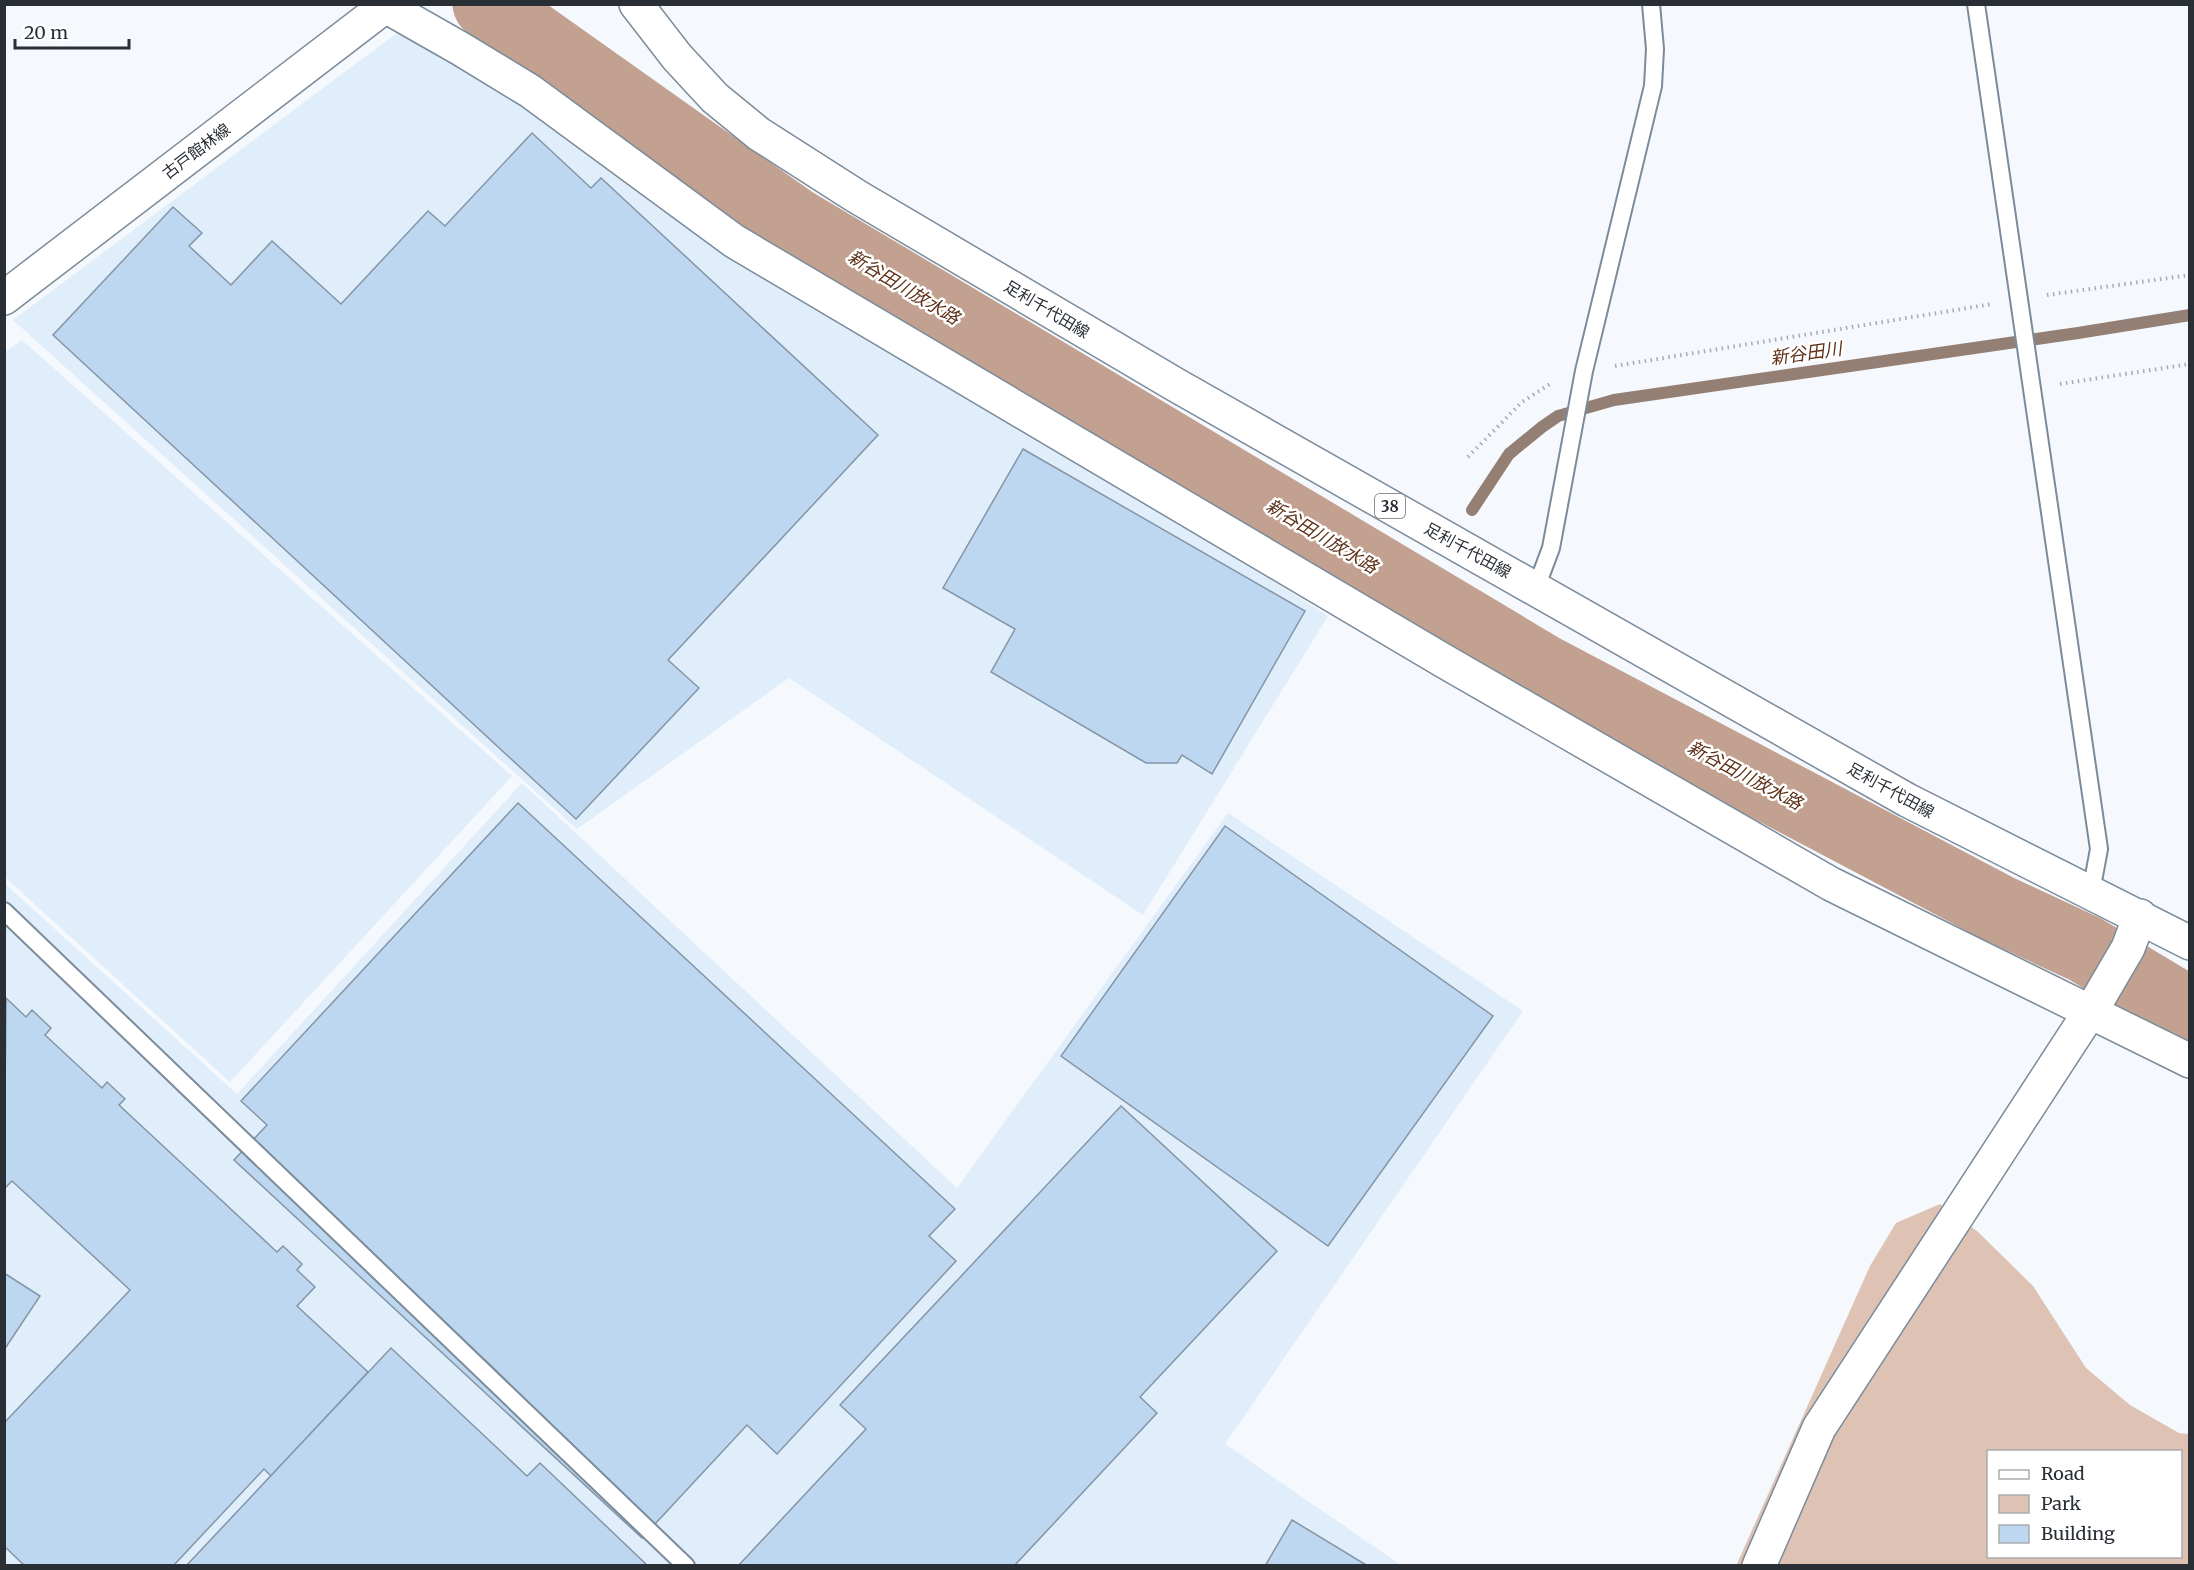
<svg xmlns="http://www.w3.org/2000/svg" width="2194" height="1570" viewBox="0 0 2194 1570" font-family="Merriweather,'Noto Sans JP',serif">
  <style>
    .built { fill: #e0edfb }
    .green { fill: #dec2b4; fill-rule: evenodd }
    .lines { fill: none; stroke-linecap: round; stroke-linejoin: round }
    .stream { stroke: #947f75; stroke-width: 12 }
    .river { stroke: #c2a190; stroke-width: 69 }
    .building { fill: #bdd7f1; stroke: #8595a5; stroke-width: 1.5 }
    .service-casing { stroke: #7b8b9a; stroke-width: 20 }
    .minor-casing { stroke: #7b8b9a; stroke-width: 36 }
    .secondary-casing { stroke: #7b8b9a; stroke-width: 36 }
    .primary-casing { stroke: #7b8b9a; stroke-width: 36 }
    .path { stroke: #a7abb0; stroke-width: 4; stroke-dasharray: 1.5 4.5; stroke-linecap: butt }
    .service { stroke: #fff; stroke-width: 16 }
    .minor { stroke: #fff; stroke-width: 33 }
    .secondary { stroke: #fff; stroke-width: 33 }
    .primary { stroke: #fff; stroke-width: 33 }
    .labels { text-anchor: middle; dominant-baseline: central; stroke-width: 5; stroke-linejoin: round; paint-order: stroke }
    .shield { fill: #fff; stroke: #696d72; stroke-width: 1.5 }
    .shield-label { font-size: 15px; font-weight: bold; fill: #292f35 }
    .street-label { font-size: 16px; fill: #292f35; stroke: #fff }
    .water-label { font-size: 18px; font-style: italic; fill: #5e3017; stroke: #fff }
  </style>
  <rect width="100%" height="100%" fill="#f5f8fc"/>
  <g class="built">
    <path d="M401,30L1328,616L1143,915L789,678L577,829L13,320Z"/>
    <path d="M22,340L512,776L230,1082L5,877L4,353Z"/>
    <path d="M522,783L957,1188L1228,813L1523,1011L1225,1444L1401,1565H5L4,883L237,1094Z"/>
  </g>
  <path class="green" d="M1940,1204L1977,1231L2033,1286L2086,1368L2130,1405L2179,1433L2189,1434V1565L1736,1566L1870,1266L1896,1223ZM1988,1452H2180V1556H1988Z"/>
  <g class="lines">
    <path class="stream" d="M1472,510L1509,454L1542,427L1558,416L1614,400L2078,333L2190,315"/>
    <path class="river" d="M487,4L792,220L1544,669L1999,909L2085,949L2190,1012"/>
  </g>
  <g class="building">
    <path d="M532,133L591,188L601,178L878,435L668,660L699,688L576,819L53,335L173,207L202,233L189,246L231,285L272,241L341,304L428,211L445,226Z"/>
    <path d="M1023,449L1305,611L1212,774L1182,755L1177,763H1146L991,672L1015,629L943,588Z"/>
    <path d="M518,803L955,1209L929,1236L956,1261L777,1454L747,1425L642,1538L234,1160L267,1125L241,1101Z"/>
    <path d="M1225,826L1493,1016L1328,1246L1061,1056Z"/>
    <path d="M6,998L26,1017L32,1010L51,1028L45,1035L102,1088L107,1082L125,1099L119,1105L277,1252L283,1246L302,1264L297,1270L315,1287L297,1306L368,1372L271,1476L264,1469L173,1566H25L4,1546V1423L130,1290L12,1181L4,1189Z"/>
    <path d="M1121,1106L1277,1251L1140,1397L1157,1413L1014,1566H738L866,1429L840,1405Z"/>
    <path d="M4,1273L40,1296L4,1350Z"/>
    <path d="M391,1348L527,1476L540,1463L648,1566H186Z"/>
    <path d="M1292,1520L1368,1566H1265Z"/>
  </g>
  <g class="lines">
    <g class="service-casing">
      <g id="service">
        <path d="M1976,4L2099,849L2091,892"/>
        <path d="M1536,588L1551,548L1584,371L1653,86L1655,49L1651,4"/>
        <path d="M4,911L686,1566"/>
      </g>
    </g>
    <g class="minor-casing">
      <g id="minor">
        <path d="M382,4L461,49L530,91L734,241L1444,661L1831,884L2190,1061"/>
        <path d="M1759,1566L1819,1428L2097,1001L2128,948L2140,916"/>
      </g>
    </g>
    <g class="secondary-casing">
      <path id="secondary" d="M4,298L388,4"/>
    </g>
    <g class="primary-casing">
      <path id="primary" d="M636,4L677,57L715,98L759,134L856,196L1176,385L1907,800L2190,943"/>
    </g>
    <g class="path">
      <path d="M2047,295L2190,275"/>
      <path d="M1615,366L1992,304"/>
      <path d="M2060,384L2190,364"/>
      <path d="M1468,457L1522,402L1553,382"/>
    </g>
    <use href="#service" class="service"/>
    <use href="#minor" class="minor"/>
    <use href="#secondary" class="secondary"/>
    <use href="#primary" class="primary"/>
  </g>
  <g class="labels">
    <rect class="shield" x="1375" y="494" width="30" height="24" rx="4.5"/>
    <g class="shield-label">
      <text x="1390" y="506">38</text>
    </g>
    <g class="street-label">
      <text transform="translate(196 151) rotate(-37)">古戸館林線</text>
      <text transform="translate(1047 309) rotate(31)">足利千代田線</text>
      <text transform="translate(1468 550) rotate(29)">足利千代田線</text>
      <text transform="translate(1891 790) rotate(29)">足利千代田線</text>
    </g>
    <g class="water-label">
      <text transform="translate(904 287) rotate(31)">新谷田川放水路</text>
      <text transform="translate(1806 353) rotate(-8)">新谷田川</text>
      <text transform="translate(1322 536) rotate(31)">新谷田川放水路</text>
      <text transform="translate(1745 775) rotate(28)">新谷田川放水路</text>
    </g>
  </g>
  <rect width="2194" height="1570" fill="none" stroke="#292f35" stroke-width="12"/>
  <rect x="1987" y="1450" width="195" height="108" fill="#ffffff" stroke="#a9acae" stroke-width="1.5"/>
  <rect x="1999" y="1470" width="30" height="9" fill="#ffffff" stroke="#a9acae" stroke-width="1.5"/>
  <text x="2041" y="1480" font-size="18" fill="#292f35">Road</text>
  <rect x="1999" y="1495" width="30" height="18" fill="#dec2b4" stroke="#a9acae" stroke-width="1.5"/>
  <text x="2041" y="1510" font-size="18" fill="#292f35">Park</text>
  <rect x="1999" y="1525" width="30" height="18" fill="#bdd7f1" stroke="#a9acae" stroke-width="1.5"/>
  <text x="2041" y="1540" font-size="18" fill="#292f35">Building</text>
  <path d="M15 39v9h114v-9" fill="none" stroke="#292f35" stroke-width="3"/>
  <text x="24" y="39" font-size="18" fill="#292f35" stroke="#ffffff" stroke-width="4.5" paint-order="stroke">20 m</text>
</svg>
